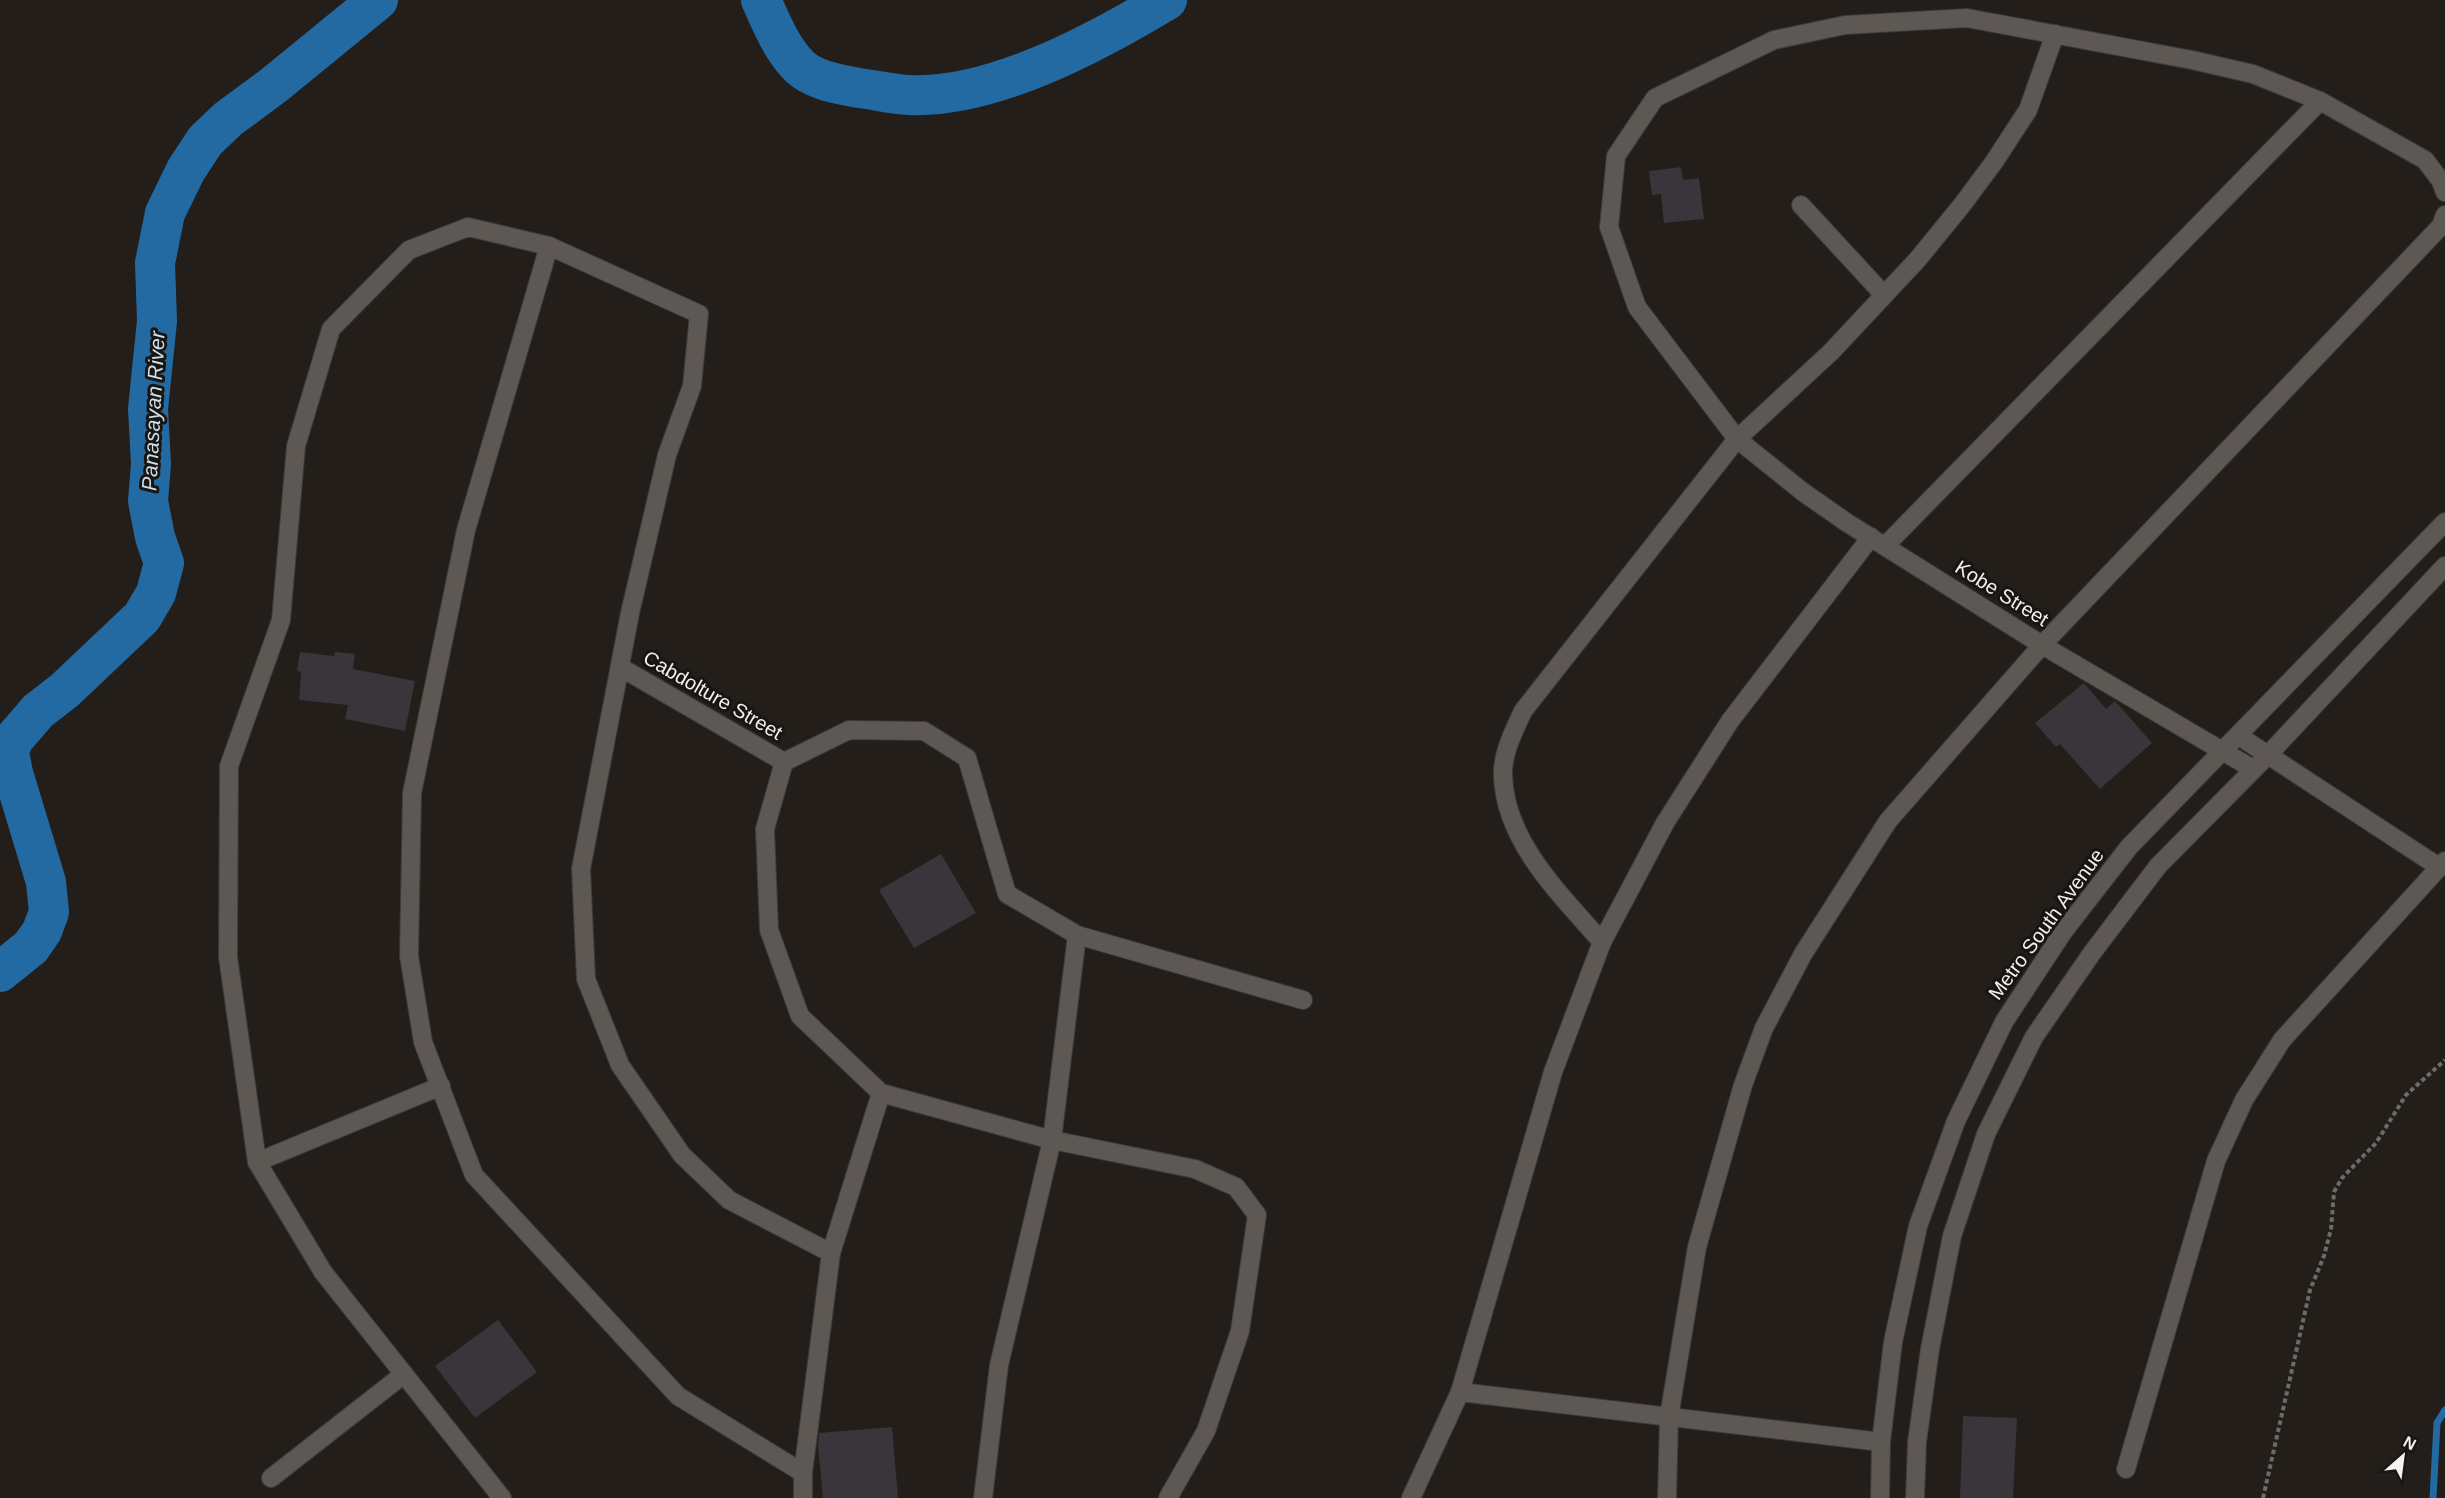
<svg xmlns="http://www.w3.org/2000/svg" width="2445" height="1498" viewBox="0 0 2445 1498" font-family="Helvetica,sans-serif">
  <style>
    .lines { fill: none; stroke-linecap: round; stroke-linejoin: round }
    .stream { stroke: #236aa3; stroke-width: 7 }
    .river { stroke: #236aa3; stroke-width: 40 }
    .building { fill: #39353a }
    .minor-casing { stroke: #3f3b38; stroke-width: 20 }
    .tertiary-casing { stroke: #3f3b38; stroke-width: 20 }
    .path { stroke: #6e6a66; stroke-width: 4; stroke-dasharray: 4.5 3; stroke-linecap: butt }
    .minor { stroke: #5d5854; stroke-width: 18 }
    .tertiary { stroke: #5d5854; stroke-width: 18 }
    .labels { text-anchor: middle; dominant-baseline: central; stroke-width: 6; stroke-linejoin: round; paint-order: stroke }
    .street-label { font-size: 20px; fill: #f4f1ee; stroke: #191511 }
    .water-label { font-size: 21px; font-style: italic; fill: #cedfef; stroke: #191511 }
  </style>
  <rect width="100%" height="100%" fill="#231e1a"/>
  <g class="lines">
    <path class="stream" d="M2433,1498L2437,1423L2445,1410"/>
    <g class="river">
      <path d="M761,0C771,22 782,50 800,67C815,81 840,84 859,88C875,90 893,94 909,95C993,99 1097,42 1167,0"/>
      <path d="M0,972L31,947L42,931L49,912L46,882L13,773L9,752L13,740L38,711L65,690L142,617L156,593L164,563L155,537L148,501L151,464L148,409L157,321L155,263L165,213L186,170L205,141L228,119L274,85L378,0"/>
    </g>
  </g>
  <g class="building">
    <path d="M1681,167L1683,180L1699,178L1704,219L1664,223L1661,194L1652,195L1649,171Z"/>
    <path d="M300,652L334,656L335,652L355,654L353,669L415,681L405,731L345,719L348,705L299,700L301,672L297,671Z"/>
    <path d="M2084,683L2106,709L2115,701L2152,743L2100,789L2060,744L2056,747L2035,723Z"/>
    <path d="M941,854L976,913L914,948L879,890Z"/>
    <path d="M498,1320L537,1372L475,1418L435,1366Z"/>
    <path d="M1963,1416L2017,1418L2013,1498H1960Z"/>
    <path d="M892,1427L898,1498H823L818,1445L819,1433Z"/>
  </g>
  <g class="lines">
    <g class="minor-casing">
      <g id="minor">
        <path d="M1801,205L1884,295"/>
        <path d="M549,246L466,530L412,793L409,956L423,1042L474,1175L678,1396L803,1473"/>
        <path d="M1885,546L2320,101"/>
        <path d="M620,667L784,762"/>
        <path d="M2239,736L2439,867"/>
        <path d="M784,762L765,829L769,930L800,1016L881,1093L1052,1140L1195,1169L1236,1187L1257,1215L1240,1331L1206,1431L1168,1498"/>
        <path d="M784,762L849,730L924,731L967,758L1007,894L1077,935L1303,1000"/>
        <path d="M2253,769L2042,645L1846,522L1803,492L1737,439L1637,307L1609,227L1616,156L1655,98L1774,40L1845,25L1967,18L2192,60L2253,74L2320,101L2425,160L2441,181L2445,192"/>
        <path d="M1602,942C1561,895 1505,842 1503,776C1502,753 1514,731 1523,711L1737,439L1831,352L1918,259L1962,205L1994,162L2028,110L2055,34"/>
        <path d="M257,1162L441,1086"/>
        <path d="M1460,1392L1881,1442"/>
        <path d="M2126,1469L2216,1161L2244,1100L2282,1040L2445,861"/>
        <path d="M271,1478L404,1374"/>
        <path d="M502,1498L323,1272L257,1162L228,957L229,766L281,620L296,446L331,329L409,250L468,227L549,246L699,314L692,386L667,455L630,613L581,869L586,979L620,1065L682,1155L729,1200L831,1253"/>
        <path d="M803,1498V1473L831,1253L881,1093"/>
        <path d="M983,1498L999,1365L1052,1140L1077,935"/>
        <path d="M1411,1498L1460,1392L1553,1072L1602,942L1665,823L1730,721L1871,537"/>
        <path d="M1667,1498L1669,1417L1697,1247L1743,1085L1764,1028L1803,954L1888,821L2042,645L2441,226L2445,215"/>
      </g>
    </g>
    <g class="tertiary-casing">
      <g id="tertiary">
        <path d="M1880,1498L1881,1442L1893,1342L1918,1226L1956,1121L2004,1022L2063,932L2129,847L2445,522"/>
        <path d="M1915,1498L1917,1442L1930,1349L1952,1236L1986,1134L2034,1037L2092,953L2158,866L2267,756L2445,566"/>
      </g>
    </g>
    <path class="path" d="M2263,1498L2310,1290L2324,1256L2331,1229L2334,1192L2342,1178L2376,1143L2406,1095L2445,1060"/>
    <use href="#minor" class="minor"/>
    <use href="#tertiary" class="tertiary"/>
  </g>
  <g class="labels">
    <g class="street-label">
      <text transform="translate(2002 593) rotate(32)">Kobe Street</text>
      <text transform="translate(713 695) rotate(30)">Cabdolture Street</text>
      <text transform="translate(2046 924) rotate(-54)">Metro South Avenue</text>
    </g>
    <g class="water-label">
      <text transform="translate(153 411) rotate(-87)">Panasayan River</text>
    </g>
  </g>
  <g transform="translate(2403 1456) rotate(28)" stroke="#191511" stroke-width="4.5" paint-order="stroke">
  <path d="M0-4.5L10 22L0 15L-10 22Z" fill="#f4f1ee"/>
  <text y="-9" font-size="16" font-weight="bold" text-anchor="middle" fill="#f4f1ee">N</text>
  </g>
</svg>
